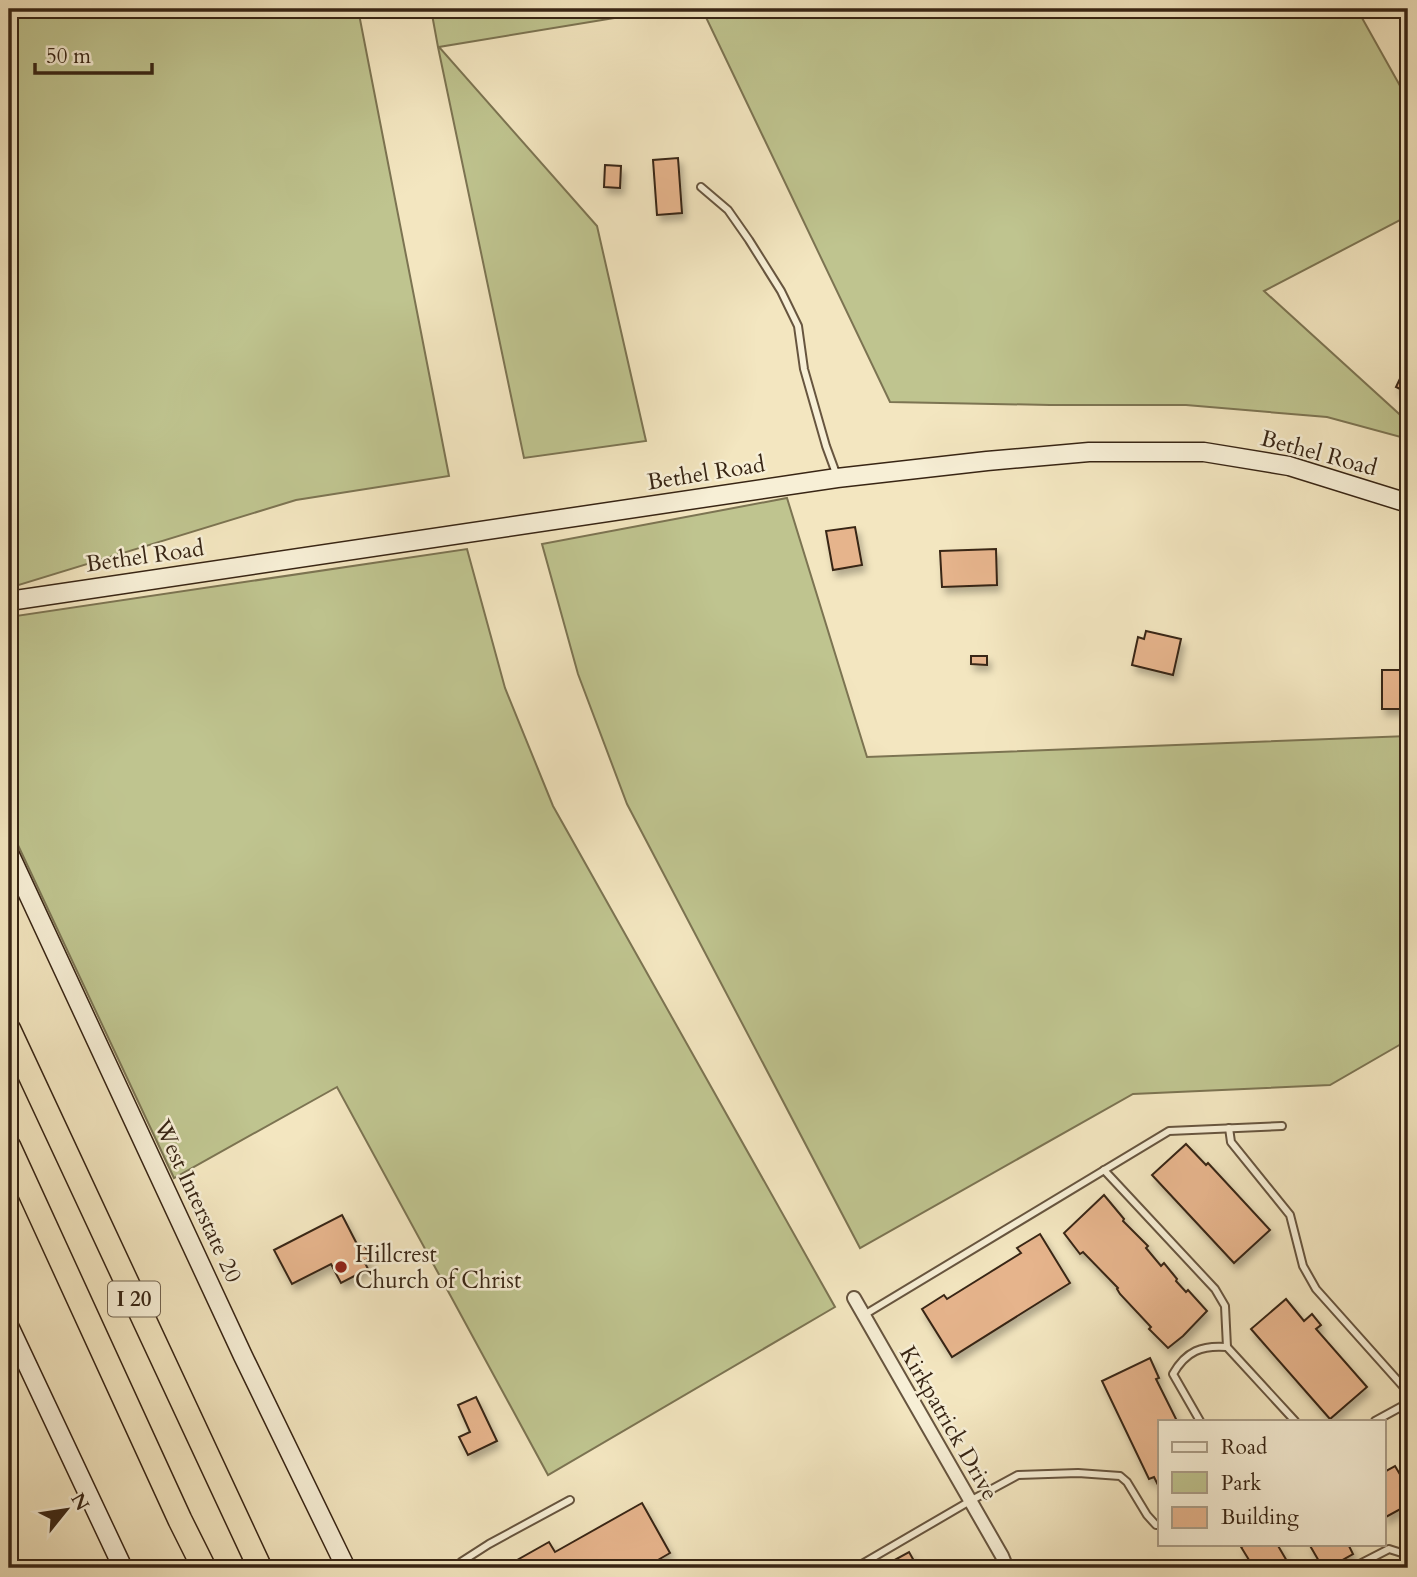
<svg xmlns="http://www.w3.org/2000/svg" width="1417" height="1577" viewBox="0 0 1417 1577" font-family="Cardo,serif">
  <style>
    .green { fill: #bfc48f; stroke: #7c7452; stroke-width: 2 }
    .building { fill: #e6b48c; stroke: #382514; stroke-width: 2; filter: url(#shadow) }
    .lines { fill: none; stroke-linecap: round; stroke-linejoin: round }
    .service-casing { stroke: #67553f; stroke-width: 10 }
    .minor-casing { stroke: #67553f; stroke-width: 16 }
    .secondary-casing { stroke: #382514; stroke-width: 21 }
    .motorway-casing { stroke: #382514; stroke-width: 26 }
    .service { stroke: #f7efd6; stroke-width: 6 }
    .minor { stroke: #f7efd6; stroke-width: 12 }
    .secondary { stroke: #f7efd6; stroke-width: 18 }
    .motorway { stroke: #f3e6c0; stroke-width: 23 }
    .poi-dot { fill: #8f2418; stroke: #f7efd6; stroke-width: 2.5 }
    .labels { text-anchor: middle; dominant-baseline: central; stroke-width: 5; stroke-linejoin: round; paint-order: stroke }
    .shield { fill: #f7efd6; stroke: #71624e; stroke-width: 2 }
    .shield-label { font-size: 21px; font-weight: bold; fill: #382514 }
    .street-label { font-size: 23px; fill: #382514; stroke: #f7efd6 }
    .poi-label { font-size: 23px; fill: #382514; stroke: #f7efd6; text-anchor: start }
  </style>
  <defs>
    <filter id="shadow"><feDropShadow dx="3.5" dy="6" stdDeviation="3.5" flood-color="#0004"/></filter>
  </defs>
  <rect width="100%" height="100%" fill="#f3e6c0"/>
  <filter id="stains"><feTurbulence type="fractalNoise" baseFrequency=".00286" numOctaves="4"/><feColorMatrix values="0 0 0 0 .2 0 0 0 0 .09 0 0 0 0 .02 0 0 0 .5 -.17"/></filter>
  <radialGradient id="worn" r=".72"><stop offset=".6" stop-color="#630" stop-opacity="0"/><stop offset="1" stop-color="#630" stop-opacity=".3"/></radialGradient>
  <g class="green">
    <path d="M9,9H358L449,476L296,500L9,588Z"/>
    <path d="M431,9H669L439,47L597,226L646,441L524,458L438,47Z"/>
    <path d="M702,9H1357L1408,100V216L1264,291L1408,422V439L1327,417L1186,405H1050L890,402Z"/>
    <path d="M787,498L867,757L1408,736V1040L1330,1085L1133,1094L860,1248L627,804L578,674L542,544Z"/>
    <path d="M467,549L505,688L553,806L835,1307L548,1475L337,1087L174,1178L9,826V617Z"/>
  </g>
  <g class="building">
    <path d="M678,158L682,213L657,215L653,160Z"/>
    <path d="M605,165L621,166L620,188L604,187Z"/>
    <path d="M1408,349V393L1396,387L1407,364L1402,362Z"/>
    <path d="M855,527L862,565L833,570L826,531Z"/>
    <path d="M996,549L997,585L942,587L940,551Z"/>
    <path d="M1146,631L1181,639L1173,675L1132,665L1138,637L1144,639Z"/>
    <path d="M971,656H987V665L971,664Z"/>
    <path d="M1382,670H1405L1406,709H1382Z"/>
    <path d="M1186,1144L1206,1165L1208,1163L1270,1230L1234,1263L1152,1175Z"/>
    <path d="M1104,1195L1124,1219L1123,1221L1148,1246L1146,1248L1161,1266L1164,1263L1177,1279L1176,1281L1186,1292L1188,1290L1207,1311L1183,1336L1168,1348L1149,1329L1151,1327L1120,1294L1117,1289L1118,1288L1083,1252L1080,1254L1064,1233Z"/>
    <path d="M342,1215L359,1248L364,1245L371,1257L364,1261L368,1269L341,1283L331,1264L292,1284L274,1250Z"/>
    <path d="M1040,1234L1070,1283L952,1357L922,1309L944,1295L947,1299L1021,1253L1017,1248Z"/>
    <path d="M1286,1299L1304,1321L1312,1314L1321,1325L1316,1329L1367,1387L1330,1419L1251,1329Z"/>
    <path d="M1150,1358L1159,1378L1156,1379L1177,1421H1160V1489L1154,1477L1149,1479L1102,1381Z"/>
    <path d="M476,1397L497,1441L468,1455L459,1437L470,1432L458,1405Z"/>
    <path d="M1395,1466L1408,1488V1505L1384,1518V1472Z"/>
    <path d="M642,1503L670,1553L644,1568H503L549,1542L555,1552Z"/>
    <path d="M1408,1514V1531L1401,1518Z"/>
    <path d="M1247,1544H1277L1291,1568H1254L1241,1547Z"/>
    <path d="M1309,1544H1348L1353,1554L1328,1568H1323Z"/>
    <path d="M909,1552L918,1568H880Z"/>
  </g>
  <g class="lines">
    <g class="service-casing">
      <g id="service">
        <path d="M701,187L728,210L749,240L781,291L798,326L804,369L826,446L837,476"/>
        <path d="M1229,1128L1231,1142L1290,1215L1303,1266L1316,1289L1408,1392"/>
        <path d="M1104,1170L1215,1289L1225,1306L1227,1347"/>
        <path d="M864,1315L1169,1131L1282,1126"/>
        <path d="M1200,1421L1173,1374C1186,1351 1202,1345 1227,1347L1295,1421"/>
        <path d="M1375,1421L1408,1403"/>
        <path d="M459,1568L461,1562L489,1544L570,1500"/>
        <path d="M855,1568L970,1501L1018,1475L1078,1473L1120,1476L1127,1482L1147,1515L1156,1525H1160"/>
        <path d="M1352,1568L1389,1549L1408,1555"/>
      </g>
    </g>
    <g class="minor-casing">
      <path id="minor" d="M854,1298L1002,1556L1007,1568"/>
    </g>
    <g class="secondary-casing">
      <g id="secondary">
        <path d="M9,601L837,478L987,461L1089,452H1204L1289,466L1408,503"/>
        <path d="M9,853L243,1356L346,1568"/>
        <path d="M9,1326L123,1568"/>
      </g>
    </g>
    <g class="motorway-casing">
      <g id="motorway">
        <path d="M9,1030L260,1568"/>
        <path d="M9,1147L180,1520L204,1568"/>
      </g>
    </g>
    <use href="#service" class="service"/>
    <use href="#minor" class="minor"/>
    <use href="#secondary" class="secondary"/>
    <use href="#motorway" class="motorway"/>
  </g>
  <circle class="poi-dot" cx="341" cy="1267" r="7"/>
  <g class="labels">
    <rect class="shield" x="108" y="1281.5" width="52" height="35" rx="5"/>
    <g class="shield-label">
      <text x="134" y="1299">I 20</text>
    </g>
    <g class="street-label">
      <text transform="translate(1319 453) rotate(15)">Bethel Road</text>
      <text transform="translate(706 473) rotate(-9)">Bethel Road</text>
      <text transform="translate(145 556) rotate(-8)">Bethel Road</text>
      <text transform="translate(198 1201) rotate(65)">West Interstate 20</text>
      <text transform="translate(949 1423) rotate(60)">Kirkpatrick Drive</text>
    </g>
    <g class="poi-label">
      <text x="355" y="1254">Hillcrest<tspan x="355" dy="26">Church of Christ</tspan></text>
    </g>
  </g>
  <rect width="1417" height="1577" fill="none" stroke="#f3e6c0" stroke-width="35"/>
  <rect x="10" y="10" width="1396" height="1556" fill="none" stroke="#382514" stroke-width="3.5"/>
  <rect x="18" y="18" width="1382" height="1542" fill="none" stroke="#382514" stroke-width="2"/>
  <rect x="1158" y="1420" width="228" height="126" fill="#f7efd6" stroke="#ab9e88" stroke-width="2"/>
  <rect x="1172" y="1442" width="35" height="10" fill="#f7efd6" stroke="#ab9e88" stroke-width="2"/>
  <text x="1221" y="1454" font-size="21" fill="#382514">Road</text>
  <rect x="1172" y="1472" width="35" height="21" fill="#bfc48f" stroke="#ab9e88" stroke-width="2"/>
  <text x="1221" y="1490" font-size="21" fill="#382514">Park</text>
  <rect x="1172" y="1507" width="35" height="21" fill="#e6b48c" stroke="#ab9e88" stroke-width="2"/>
  <text x="1221" y="1524" font-size="21" fill="#382514">Building</text>
  <g transform="translate(66 1510) rotate(60)" stroke="#f7efd6" stroke-width="5" paint-order="stroke">
  <path d="M0-5L12 26L0 18L-12 26Z" fill="#382514"/>
  <text y="-10" font-size="19" font-weight="bold" text-anchor="middle" fill="#382514">N</text>
  </g>
  <path d="M35 63v10h117v-10" fill="none" stroke="#382514" stroke-width="3.5"/>
  <text x="46" y="63" font-size="21" fill="#382514" stroke="#f7efd6" stroke-width="5" paint-order="stroke">50 m</text>
  <rect width="100%" height="100%" filter="url(#stains)"/>
  <rect width="100%" height="100%" fill="url(#worn)"/>
</svg>
